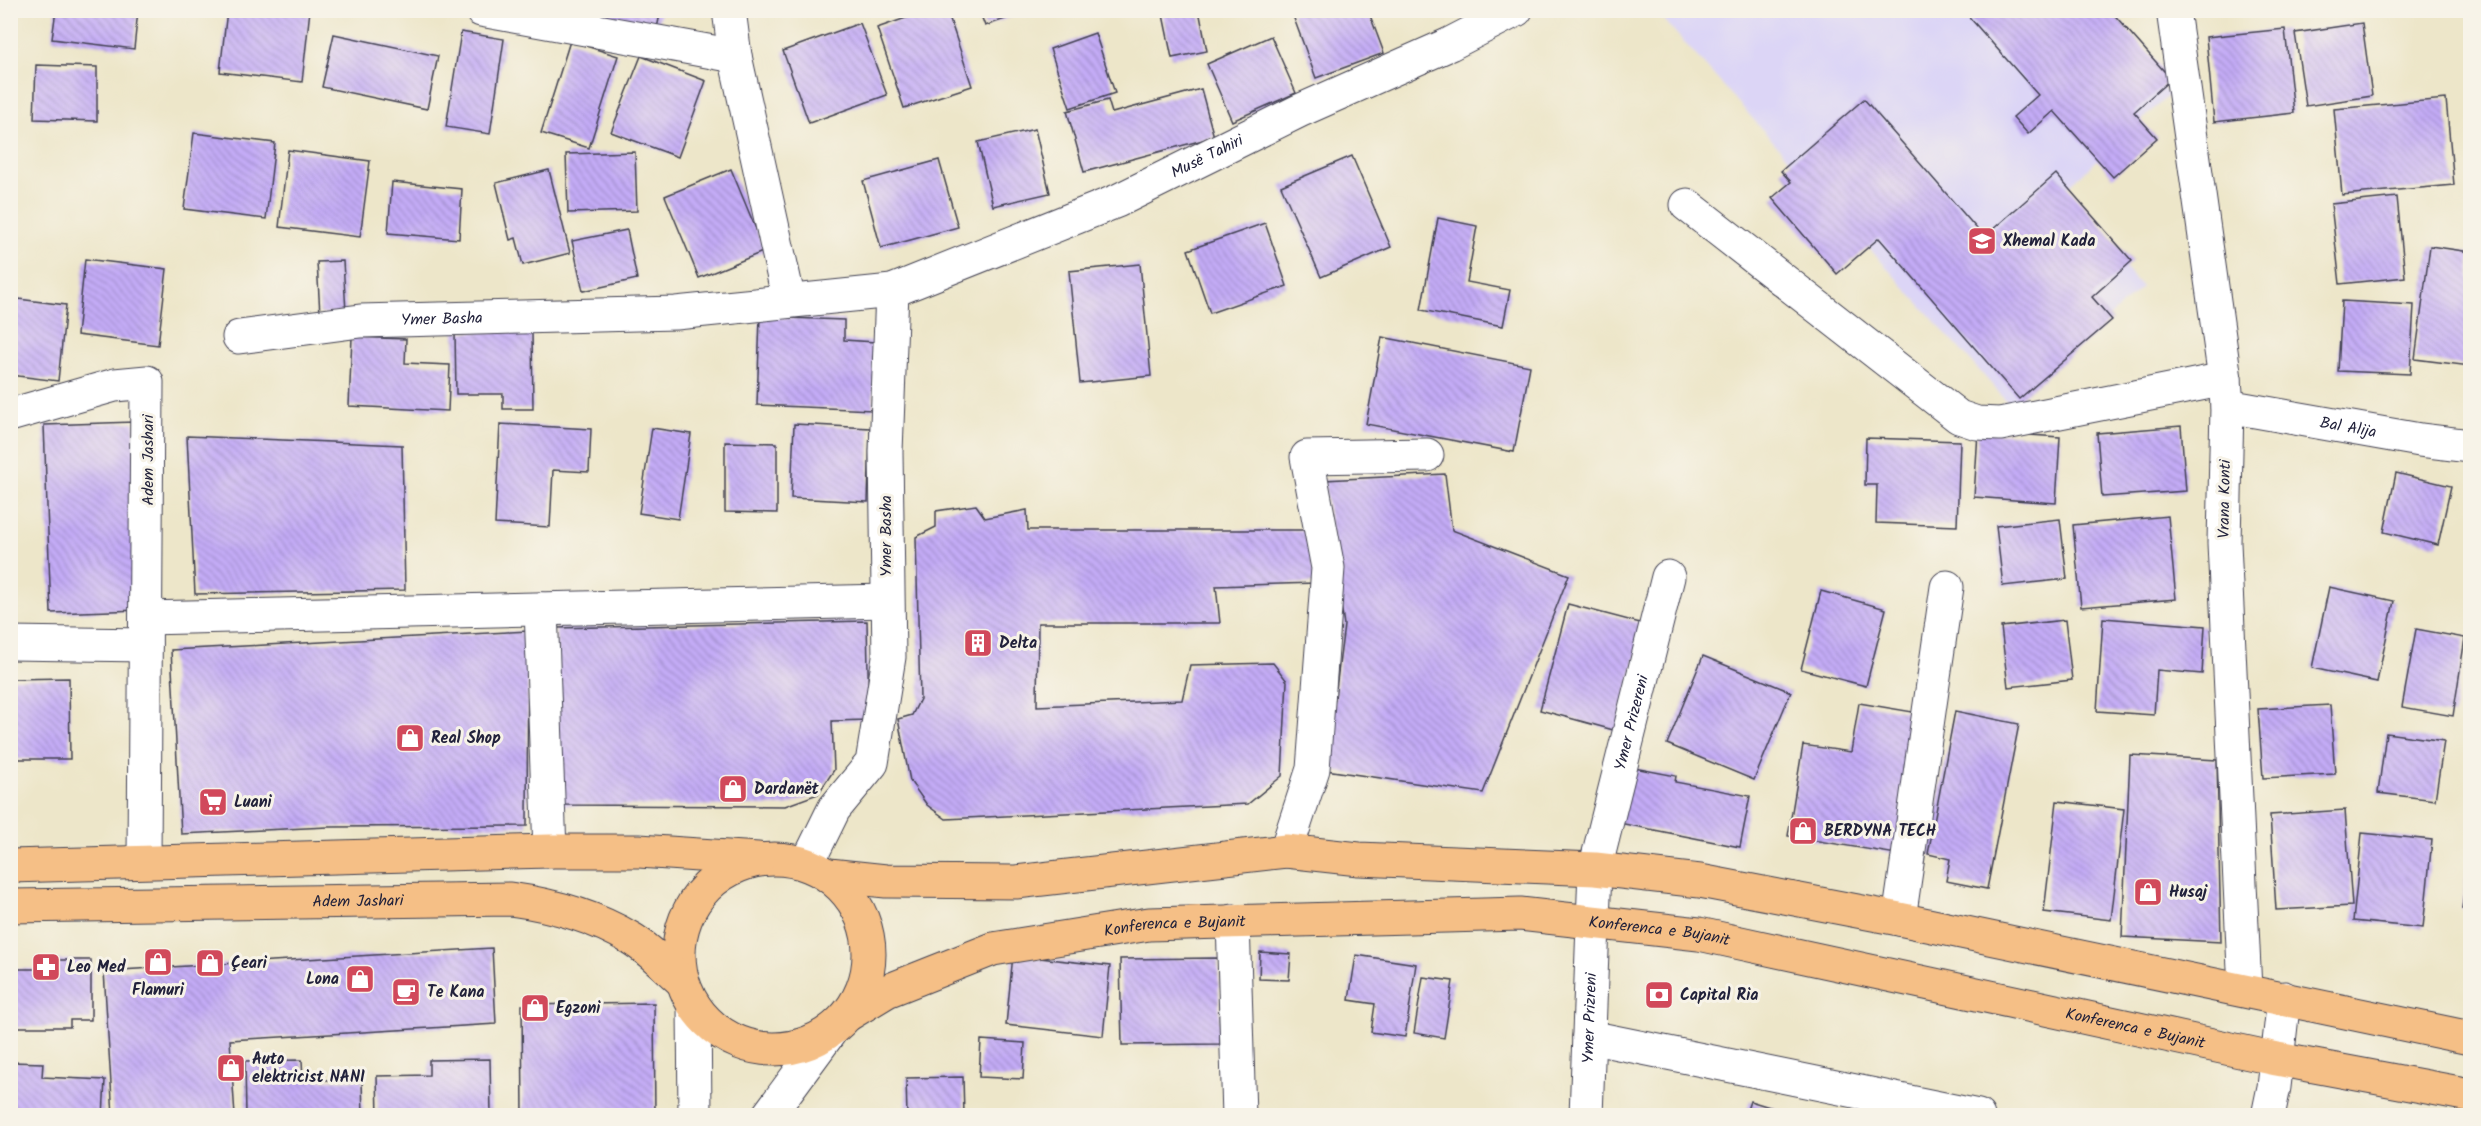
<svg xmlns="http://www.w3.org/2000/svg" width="2481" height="1126" viewBox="0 0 2481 1126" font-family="Kalam,sans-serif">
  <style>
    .built { fill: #dcd5f6 }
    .building { fill: url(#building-back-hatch) }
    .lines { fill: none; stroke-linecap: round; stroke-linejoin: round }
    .minor-casing { stroke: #403f50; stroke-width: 35 }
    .major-casing { stroke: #403f50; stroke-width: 35 }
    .minor { stroke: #fff; stroke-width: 33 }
    .major { stroke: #f5bf86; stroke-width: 33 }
    .labels { text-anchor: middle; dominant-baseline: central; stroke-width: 6; stroke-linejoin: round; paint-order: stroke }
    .street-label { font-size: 16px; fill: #22223b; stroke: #f7f3e8 }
    .poi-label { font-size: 16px; font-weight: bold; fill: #22223b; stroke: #f7f3e8; text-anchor: start }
  </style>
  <defs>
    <pattern id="building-back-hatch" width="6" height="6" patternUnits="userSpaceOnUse" patternTransform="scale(1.5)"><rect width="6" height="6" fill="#c4acf7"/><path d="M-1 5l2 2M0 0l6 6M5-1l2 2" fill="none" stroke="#9f8cc9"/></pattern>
  </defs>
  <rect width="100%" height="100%" fill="#f7f3e8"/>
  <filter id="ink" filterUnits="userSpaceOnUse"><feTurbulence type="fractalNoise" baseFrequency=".0167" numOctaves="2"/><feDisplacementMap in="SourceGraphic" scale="12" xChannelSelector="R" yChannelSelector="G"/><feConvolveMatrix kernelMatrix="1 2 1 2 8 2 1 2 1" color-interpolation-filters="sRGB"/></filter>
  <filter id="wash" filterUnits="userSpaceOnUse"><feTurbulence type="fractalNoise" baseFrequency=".008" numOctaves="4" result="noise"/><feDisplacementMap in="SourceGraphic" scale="24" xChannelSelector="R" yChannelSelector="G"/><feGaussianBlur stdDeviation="1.35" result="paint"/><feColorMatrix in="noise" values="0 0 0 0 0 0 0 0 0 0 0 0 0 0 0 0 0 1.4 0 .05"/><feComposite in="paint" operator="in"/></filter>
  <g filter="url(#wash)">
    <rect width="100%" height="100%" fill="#ede6c9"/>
    <path class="built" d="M1656,11H2093L2169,95L2059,195L2142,287L2011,406Z"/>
    <g id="blocks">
      <g class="building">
        <path d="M56,10H138L134,49L52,39Z"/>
        <path d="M227,10H310L302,82L220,72Z"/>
        <path d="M590,10H661L657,28L589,14Z"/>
        <path d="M929,10H947L972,86L904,108L877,28Z"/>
        <path d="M979,10H1028V11L985,26Z"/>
        <path d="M1162,10H1199L1207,51L1172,58Z"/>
        <path d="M1299,10H1368L1384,53L1316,78L1292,13Z"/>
        <path d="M1963,10H2110L2171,79L2134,112L2157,138L2113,177L2054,111L2028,134L2013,117L2038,95Z"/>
        <path d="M860,23L887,95L809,123L783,51Z"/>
        <path d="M2362,23L2372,96L2306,106L2295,33Z"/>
        <path d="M2285,29L2294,113L2214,122L2206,37Z"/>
        <path d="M461,32L504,39L490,134L446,127Z"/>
        <path d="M1095,33L1115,93L1070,108L1050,49Z"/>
        <path d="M334,34L438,56L427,109L322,87Z"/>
        <path d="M1271,36L1296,93L1232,121L1207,64Z"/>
        <path d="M570,41L618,56L589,148L541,133Z"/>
        <path d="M641,56L706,81L678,157L611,132Z"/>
        <path d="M36,65L97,67V121L34,119Z"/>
        <path d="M1201,89L1214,137L1084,172L1067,111L1108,100L1112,113Z"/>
        <path d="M1864,99L1984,237L2056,174L2132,261L2092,297L2112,320L2019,399L1879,238L1837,274L1772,198L1791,182L1781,171Z"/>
        <path d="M2446,99L2454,185L2342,195L2334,109Z"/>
        <path d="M1035,129L1050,193L993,206L978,142Z"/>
        <path d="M194,133L275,143L266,219L184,209Z"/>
        <path d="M288,150L370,161L360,237L279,227Z"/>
        <path d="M635,152L637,211L568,213L566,154Z"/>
        <path d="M1352,156L1391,247L1321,277L1281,186Z"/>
        <path d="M939,160L958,227L881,248L863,181Z"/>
        <path d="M731,169L765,251L699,278L665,196Z"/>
        <path d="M549,170L570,253L523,265L516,238L510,240L496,183Z"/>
        <path d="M392,182L462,189L459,239L388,233Z"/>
        <path d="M2397,197L2405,277L2340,284L2331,204Z"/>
        <path d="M1438,218L1477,226L1467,282L1510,290L1503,326L1421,310Z"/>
        <path d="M1265,223L1287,286L1210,313L1188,250Z"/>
        <path d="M627,230L637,279L583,291L572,241Z"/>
        <path d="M2430,246L2470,252V366L2415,359Z"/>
        <path d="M85,259L167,269L158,345L77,335Z"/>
        <path d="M343,261L346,312L320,314L317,262Z"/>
        <path d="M1140,264L1151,376L1080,383L1069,271Z"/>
        <path d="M10,298L66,305L58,381L10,375Z"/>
        <path d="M2342,301L2414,305L2410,374L2338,371Z"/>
        <path d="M760,317L844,320V340L875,342L873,410L757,405Z"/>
        <path d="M455,332H532L533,409H503V394H456Z"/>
        <path d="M352,337L406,339L405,363L450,365L448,411L349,406Z"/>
        <path d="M1382,337L1530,366L1514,452L1366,424Z"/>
        <path d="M134,422L141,610L51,613L44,425Z"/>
        <path d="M500,424L591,429L589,472L553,470L550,527L495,524Z"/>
        <path d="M794,424L870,428L868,502L791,498Z"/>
        <path d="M2181,426L2186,491L2102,497L2097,433Z"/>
        <path d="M652,428L691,434L678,519L639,513Z"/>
        <path d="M1978,432L2060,437L2056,503L1974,497Z"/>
        <path d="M187,436L402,445L405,590L195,594Z"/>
        <path d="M1866,438L1960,441L1957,526L1876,523L1877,485H1865Z"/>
        <path d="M725,442L777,443V513L725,512Z"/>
        <path d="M2396,473L2451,486L2438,545L2384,532Z"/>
        <path d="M1445,474L1452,530L1569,575L1483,793L1326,770L1344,625L1324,480Z"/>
        <path d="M976,505L985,518L1027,510L1028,530H1304L1316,583L1216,586L1220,623H1038L1037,706L1182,700L1190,665L1273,663L1287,681L1282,776L1248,804L946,819L927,805L910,781L898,719L912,715L920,699L916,537L936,527V511Z"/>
        <path d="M2168,516L2176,599L2081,607L2073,525Z"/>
        <path d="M2060,519L2067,579L2003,586L1996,526Z"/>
        <path d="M2329,587L2394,601L2377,682L2312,668Z"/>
        <path d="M1821,591L1886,609L1866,686L1801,669Z"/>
        <path d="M1568,604L1644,624L1617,731L1540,710Z"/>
        <path d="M2103,618L2205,626L2202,674L2157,670L2154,715L2097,711Z"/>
        <path d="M2065,620L2072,680L2008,687L2001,627Z"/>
        <path d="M867,621L869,720L832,721L834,770L818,794L785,806L559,805L556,628Z"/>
        <path d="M2416,629L2465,638L2453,716L2402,707Z"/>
        <path d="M528,631L527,826L328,827L181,834L171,650Z"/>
        <path d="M1703,656L1791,692L1754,780L1667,744Z"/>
        <path d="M69,678L70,759H10V679Z"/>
        <path d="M1859,703L1925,714L1902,855L1788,836L1803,745L1851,752Z"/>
        <path d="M2330,705L2335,774L2263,778L2258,709Z"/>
        <path d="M1955,711L2019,724L1987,889L1946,881L1950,859L1928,854Z"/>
        <path d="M2386,733L2444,741L2435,800L2378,793Z"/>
        <path d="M2130,755L2217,760L2221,942L2122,937Z"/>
        <path d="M1629,767L1676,776L1675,782L1750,796L1740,847L1619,823Z"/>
        <path d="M2057,801L2124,809L2111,920L2044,912Z"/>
        <path d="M2345,810L2352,906L2276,910L2270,815Z"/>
        <path d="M2362,833L2432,840L2423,928L2353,921Z"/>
        <path d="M2469,853L2470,854V910L2462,909Z"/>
        <path d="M492,948L496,1024L230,1040L235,1116H113L104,971Z"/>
        <path d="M1260,952L1291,954L1289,980L1259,979Z"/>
        <path d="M1013,955L1110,966L1103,1036L1006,1025Z"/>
        <path d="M1356,955L1416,964L1405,1037L1371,1032L1375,1004L1349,1000Z"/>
        <path d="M1218,958L1220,1044L1122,1045L1120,959Z"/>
        <path d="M43,960H91V1020H70V1027H10V969H43Z"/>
        <path d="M1423,977L1453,981L1444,1038L1414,1033Z"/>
        <path d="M654,1003L655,1116H523L522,1005Z"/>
        <path d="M981,1040L1025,1043L1023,1079L979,1077Z"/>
        <path d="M490,1059L491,1116H378L377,1076L429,1075V1060Z"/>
        <path d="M302,1060L303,1080H362L363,1116H246L245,1061Z"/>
        <path d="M10,1062L43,1063L42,1077L105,1080L103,1116H10Z"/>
        <path d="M963,1077L964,1116H907L906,1078Z"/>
        <path d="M1750,1101L1796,1115V1116H1745Z"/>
      </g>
    </g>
  </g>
  <g filter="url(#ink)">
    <use href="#blocks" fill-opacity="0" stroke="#403f50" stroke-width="1.5"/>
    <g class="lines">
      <g class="minor-casing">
        <g id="minor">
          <path d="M481,10L735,56"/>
          <path d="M729,10L735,56L789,301"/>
          <path d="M2173,10L2225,379L2227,406L2224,543L2245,990"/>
          <path d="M1687,205L1959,417L1977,423L2000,424L2225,379"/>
          <path id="s1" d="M239,337L360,321L676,313L892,291L1117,201L1299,111L1450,44L1516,10"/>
          <path id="s2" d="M2227,406L2420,440L2470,446"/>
          <path d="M10,415L115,385L147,382L144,861"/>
          <path d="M541,609L550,851"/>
          <path d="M146,618L887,601"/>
          <path d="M10,643L145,645"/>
          <path d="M1286,851L1313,769L1328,568L1307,457L1427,455"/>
          <path d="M807,864L834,809L872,763L889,657L886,452L892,291"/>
          <path d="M1899,919L1947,587"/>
          <path d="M1233,921L1239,1116"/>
          <path d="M694,1006L695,1116"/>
          <path d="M1589,1037L1978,1116"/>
          <path d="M768,1116L830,1032"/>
          <path id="s3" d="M1586,1116L1595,869L1668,577"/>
          <path d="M2268,1116L2274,1087L2284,998"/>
        </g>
      </g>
      <g class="major-casing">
        <g id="major">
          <circle cx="774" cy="954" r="95"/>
          <path d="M10,866L550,851H639L758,859"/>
          <path d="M829,875L886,881L1016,882L1286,851L1359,859L1595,869L1700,881L1899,919L2470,1038"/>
          <path id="s4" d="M10,906L510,899C554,905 594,916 632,939C650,950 666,967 682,981"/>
          <path id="s5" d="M849,1014L887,991L993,949L1149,924L1520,914L1699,934L2277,1059L2470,1095"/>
        </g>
      </g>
      <use href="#minor" class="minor"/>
      <use href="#major" class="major"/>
    </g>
  </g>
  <defs>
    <g id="school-square" transform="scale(1.5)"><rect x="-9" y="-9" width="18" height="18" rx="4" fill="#d1495b" stroke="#f7f3e8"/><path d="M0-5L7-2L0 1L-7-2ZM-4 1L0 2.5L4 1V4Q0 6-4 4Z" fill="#fff"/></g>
    <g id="building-square" transform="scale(1.5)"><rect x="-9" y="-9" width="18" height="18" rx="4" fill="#d1495b" stroke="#f7f3e8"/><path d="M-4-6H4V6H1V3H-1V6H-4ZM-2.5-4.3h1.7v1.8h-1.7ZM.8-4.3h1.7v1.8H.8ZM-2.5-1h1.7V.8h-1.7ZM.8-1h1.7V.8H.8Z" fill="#fff"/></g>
    <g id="shop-square" transform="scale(1.5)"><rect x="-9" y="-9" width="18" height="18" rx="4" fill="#d1495b" stroke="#f7f3e8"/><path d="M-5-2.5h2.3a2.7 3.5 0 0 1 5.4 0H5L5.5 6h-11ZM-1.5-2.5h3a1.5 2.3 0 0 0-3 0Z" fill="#fff"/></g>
    <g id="supermarket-square" transform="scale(1.5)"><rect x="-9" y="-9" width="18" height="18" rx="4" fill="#d1495b" stroke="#f7f3e8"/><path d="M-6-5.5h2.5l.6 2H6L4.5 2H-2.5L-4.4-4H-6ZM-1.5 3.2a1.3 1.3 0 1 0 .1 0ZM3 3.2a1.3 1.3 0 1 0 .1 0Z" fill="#fff"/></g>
    <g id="pharmacy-square" transform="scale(1.5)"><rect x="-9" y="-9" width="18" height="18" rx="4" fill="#d1495b" stroke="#f7f3e8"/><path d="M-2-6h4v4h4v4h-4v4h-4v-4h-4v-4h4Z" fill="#fff"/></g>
    <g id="cafe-square" transform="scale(1.5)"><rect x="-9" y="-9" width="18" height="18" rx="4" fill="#d1495b" stroke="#f7f3e8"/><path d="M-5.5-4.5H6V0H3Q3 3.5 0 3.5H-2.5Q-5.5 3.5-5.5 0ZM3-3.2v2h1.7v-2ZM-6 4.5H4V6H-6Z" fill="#fff"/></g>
    <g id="bank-square" transform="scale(1.5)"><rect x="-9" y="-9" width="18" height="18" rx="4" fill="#d1495b" stroke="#f7f3e8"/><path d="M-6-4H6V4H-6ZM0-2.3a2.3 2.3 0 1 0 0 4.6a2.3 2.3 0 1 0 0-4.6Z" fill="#fff"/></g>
  </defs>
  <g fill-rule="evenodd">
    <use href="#school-square" x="1982" y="241"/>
    <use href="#building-square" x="978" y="643"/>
    <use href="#shop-square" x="410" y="738"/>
    <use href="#shop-square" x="733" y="789"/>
    <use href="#supermarket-square" x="213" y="802"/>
    <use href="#shop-square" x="1803" y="831"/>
    <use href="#shop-square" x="2148" y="892"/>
    <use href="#shop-square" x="158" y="962"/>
    <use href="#shop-square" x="210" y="963"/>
    <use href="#pharmacy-square" x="46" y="967"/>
    <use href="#shop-square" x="360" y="979"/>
    <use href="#cafe-square" x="406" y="992"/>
    <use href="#bank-square" x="1659" y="995"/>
    <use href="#shop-square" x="535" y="1008"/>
    <use href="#shop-square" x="231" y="1068"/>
  </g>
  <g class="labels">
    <g class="street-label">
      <text stroke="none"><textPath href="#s1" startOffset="998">Musë Tahiri</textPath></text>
      <text stroke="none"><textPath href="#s1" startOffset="204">Ymer Basha</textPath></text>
      <text stroke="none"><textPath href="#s2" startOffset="123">Bal Alija</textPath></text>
      <text transform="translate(148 460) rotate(-90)">Adem Jashari</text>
      <text transform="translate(2225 499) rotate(-89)">Vrana Konti</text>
      <text transform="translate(886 536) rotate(-90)">Ymer Basha</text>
      <text stroke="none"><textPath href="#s3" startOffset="398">Ymer Prizereni</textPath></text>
      <text stroke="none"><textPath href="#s4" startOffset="348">Adem Jashari</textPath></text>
      <text stroke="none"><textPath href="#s5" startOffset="342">Konferenca e Bujanit</textPath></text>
      <text stroke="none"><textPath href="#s5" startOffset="828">Konferenca e Bujanit</textPath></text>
      <text stroke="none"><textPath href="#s3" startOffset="98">Ymer Prizreni</textPath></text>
      <text stroke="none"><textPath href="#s5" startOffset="1314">Konferenca e Bujanit</textPath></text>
    </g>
    <g class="poi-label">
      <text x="2003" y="241">Xhemal Kada</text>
      <text x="999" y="643">Delta</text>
      <text x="431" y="738">Real Shop</text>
      <text x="754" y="789">Dardanët</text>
      <text x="234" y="802">Luani</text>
      <text x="1824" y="831">BERDYNA TECH</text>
      <text x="2169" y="892">Husaj</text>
      <text x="231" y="963">Çeari</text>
      <text x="67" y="967">Leo Med</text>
      <text x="339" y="979" text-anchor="end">Lona</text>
      <text x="158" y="990" text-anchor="middle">Flamuri</text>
      <text x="427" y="992">Te Kana</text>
      <text x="1680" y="995">Capital Ria</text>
      <text x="556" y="1008">Egzoni</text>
      <text x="252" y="1059">Auto<tspan x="252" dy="18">elektricist NANI</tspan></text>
    </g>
  </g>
  <rect width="2481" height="1126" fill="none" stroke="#f7f3e8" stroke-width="36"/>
</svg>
